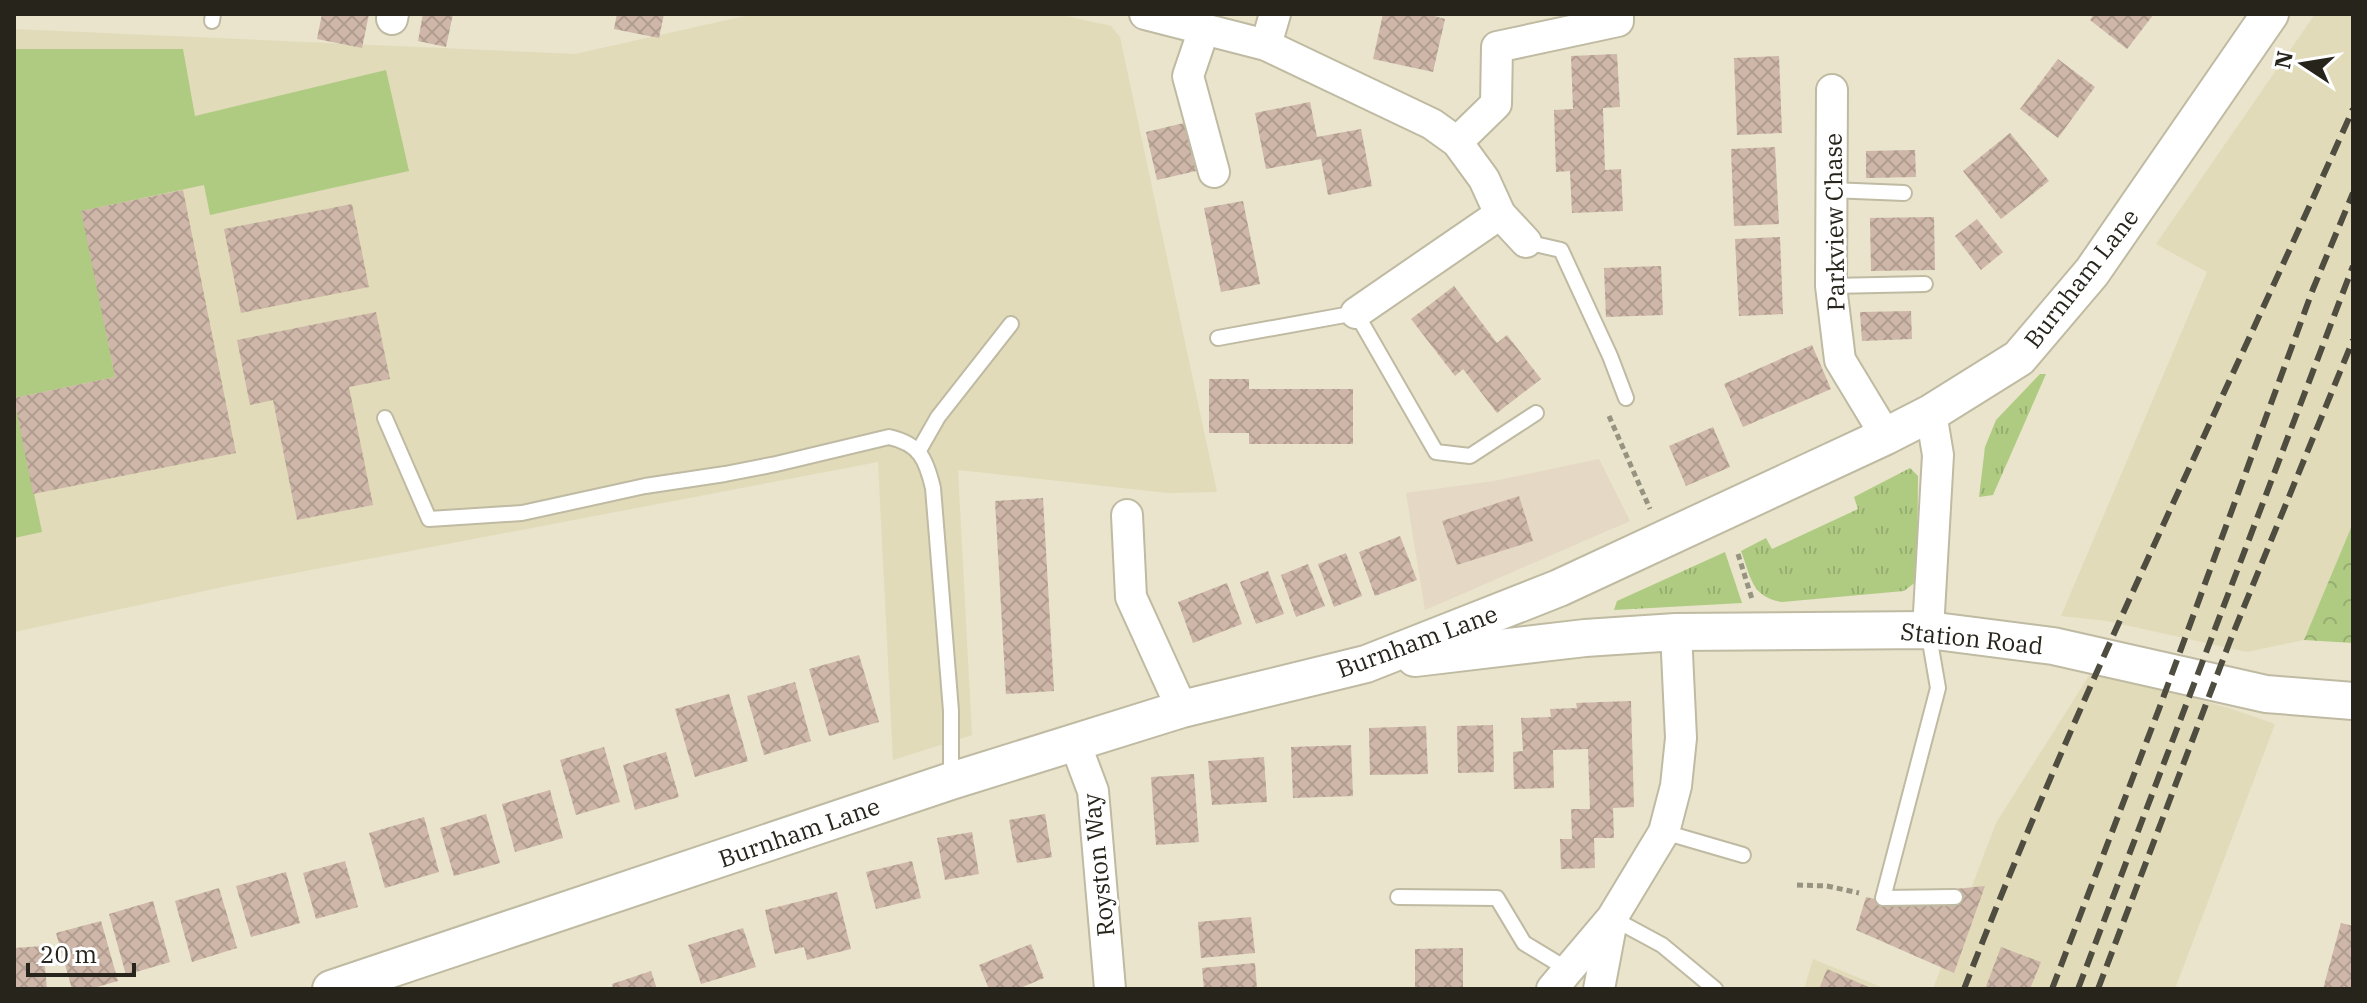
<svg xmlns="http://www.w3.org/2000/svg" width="2367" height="1003" viewBox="0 0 2367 1003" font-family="'IBM Plex Serif',serif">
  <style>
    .commercial { fill: #e5d8c4 }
    .built { fill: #e1dbba }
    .grass { fill: url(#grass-tufts) }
    .forest { fill: url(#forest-crowns) }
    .pitch { fill: #afcb82 }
    .building { fill: url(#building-cross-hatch) }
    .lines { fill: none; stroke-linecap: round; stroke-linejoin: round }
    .service-casing { stroke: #bfbaa2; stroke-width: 18 }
    .minor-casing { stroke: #bfbaa2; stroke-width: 34 }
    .tertiary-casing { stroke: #bfbaa2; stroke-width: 40 }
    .path { stroke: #979381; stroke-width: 5; stroke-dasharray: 6 4; stroke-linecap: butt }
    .service { stroke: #fff; stroke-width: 14 }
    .minor { stroke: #fff; stroke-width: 30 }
    .tertiary { stroke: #fff; stroke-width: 36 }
    .rail { stroke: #4f4c40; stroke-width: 6; stroke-dasharray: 16 8; stroke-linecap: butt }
    .labels { text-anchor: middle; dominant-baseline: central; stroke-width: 6; stroke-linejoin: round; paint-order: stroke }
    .street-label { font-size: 24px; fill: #26241b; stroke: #fff }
  </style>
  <defs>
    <pattern id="grass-tufts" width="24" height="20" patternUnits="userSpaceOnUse" patternTransform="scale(2)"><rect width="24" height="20" fill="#afcb82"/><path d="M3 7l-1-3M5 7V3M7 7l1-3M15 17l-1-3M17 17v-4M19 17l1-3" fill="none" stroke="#96ae70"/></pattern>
    <pattern id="forest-crowns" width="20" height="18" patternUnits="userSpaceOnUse" patternTransform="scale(2)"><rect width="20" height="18" fill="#afcb82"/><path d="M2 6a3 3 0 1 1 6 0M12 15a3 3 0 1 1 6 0" fill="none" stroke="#96ae70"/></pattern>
    <pattern id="building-cross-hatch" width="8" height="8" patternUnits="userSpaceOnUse" patternTransform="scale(2)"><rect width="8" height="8" fill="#ceb7a8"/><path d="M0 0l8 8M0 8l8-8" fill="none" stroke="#b19d90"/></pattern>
  </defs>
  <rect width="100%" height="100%" fill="#e9e4cb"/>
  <path class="commercial" d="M1599,459L1630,521L1425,610L1406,493L1494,481Z"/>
  <g class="built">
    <path d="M754,14H1057L1111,26L1120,37L1217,492L1168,493L958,470L972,735L893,760L878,462L232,585L14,632V29L575,54Z"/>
    <path d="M2315,14H2353V523L2304,640L2247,652L2107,621L2061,616L2207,272L2156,244Z"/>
    <path d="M2092,671L2229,708L2275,724L2175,989H1933L1996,823Z"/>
    <path d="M1813,959L1886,989H1804Z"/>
  </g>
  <g class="grass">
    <path d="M2040,374H2046L1993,495L1979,497L1985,447L1996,420Z"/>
    <path d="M1910,468L1918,476L1917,581L1904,591L1782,602C1751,597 1751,577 1741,551L1766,538L1772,549L1858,509L1854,497Z"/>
    <path d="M1725,552L1742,603L1614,610L1617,601Z"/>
  </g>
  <path class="forest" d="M2353,523V643L2304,640Z"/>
  <g class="pitch">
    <path d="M14,49H183L195,116L386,70L409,171L210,215L204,185L82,211L115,377L14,398Z"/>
    <path d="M14,398L42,532L14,538Z"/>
  </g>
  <g class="building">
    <path d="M322,14H369L362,48L317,39Z"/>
    <path d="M423,14H453L446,47L418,41Z"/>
    <path d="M617,14H664L659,38L614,29Z"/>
    <path d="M1383,14H1435L1434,16L1445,19L1433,72L1373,59Z"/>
    <path d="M2094,14H2154L2127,49L2090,20Z"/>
    <path d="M1617,54L1620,107L1603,108L1605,170L1621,169L1623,211L1572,213L1570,171L1556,172L1554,110L1573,109L1571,56Z"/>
    <path d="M1779,56L1782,133L1737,135L1734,58Z"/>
    <path d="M2058,59L2095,87L2058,138L2020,109Z"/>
    <path d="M1310,102L1317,137L1361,129L1372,186L1328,195L1321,159L1266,169L1255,113Z"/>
    <path d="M1184,123L1196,171L1157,180L1146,132Z"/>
    <path d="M2010,133L2049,181L2001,219L1963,171Z"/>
    <path d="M1775,147L1779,224L1734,226L1731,149Z"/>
    <path d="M1915,150L1916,177L1866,178V151Z"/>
    <path d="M183,190L236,453L33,494L14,398L115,377L81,211Z"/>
    <path d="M1243,201L1260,284L1221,292L1204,208Z"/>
    <path d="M352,204L369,287L241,313L224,229Z"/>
    <path d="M1934,217L1935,270L1871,271L1870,218Z"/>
    <path d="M1977,219L2003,252L1981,270L1955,236Z"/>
    <path d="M1780,237L1783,314L1739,316L1735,239Z"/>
    <path d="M1661,266L1663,315L1606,317L1604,268Z"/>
    <path d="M1454,286L1497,343L1507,335L1541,379L1497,413L1463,369L1455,376L1411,319Z"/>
    <path d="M1911,311L1912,339L1862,341L1860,312Z"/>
    <path d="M376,312L390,379L349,387L373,505L297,520L273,400L250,405L237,340Z"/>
    <path d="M1812,345L1831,389L1743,427L1724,384Z"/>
    <path d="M1209,379H1249V389H1353V444H1249V433H1209Z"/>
    <path d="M1713,427L1730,467L1686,486L1669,446Z"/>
    <path d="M1519,496L1533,541L1457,565L1442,521Z"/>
    <path d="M1043,498L1054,691L1006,694L995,501Z"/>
    <path d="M1400,536L1417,580L1375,596L1359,552Z"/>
    <path d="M1346,553L1362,596L1334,607L1318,564Z"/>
    <path d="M1308,564L1325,606L1296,617L1281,575Z"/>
    <path d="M1268,571L1284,614L1256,624L1240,582Z"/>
    <path d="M1227,583L1242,624L1193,643L1178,602Z"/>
    <path d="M859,655L879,722L829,736L809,669Z"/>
    <path d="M795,682L811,741L764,755L747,696Z"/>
    <path d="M729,694L748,761L695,777L675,709Z"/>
    <path d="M1631,701L1634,807L1613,808L1614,838H1594L1595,868L1561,869L1560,839H1572L1571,809H1590L1588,749L1553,750L1554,788L1514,789L1513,752L1523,751L1521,718L1551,717L1550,709L1577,708L1576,703Z"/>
    <path d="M1493,725L1494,772L1458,773L1457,726Z"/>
    <path d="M1426,726L1428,774L1370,775L1369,728Z"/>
    <path d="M1351,745L1353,796L1293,798L1291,747Z"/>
    <path d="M604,747L620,802L576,815L560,760Z"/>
    <path d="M666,752L679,797L635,810L623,765Z"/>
    <path d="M1264,757L1267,802L1212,805L1208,761Z"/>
    <path d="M1194,774L1199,842L1156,845L1151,777Z"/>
    <path d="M550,790L563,838L515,852L502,804Z"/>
    <path d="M486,814L500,863L454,876L440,828Z"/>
    <path d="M1045,814L1052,857L1017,863L1009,820Z"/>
    <path d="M424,817L439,872L385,888L369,833Z"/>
    <path d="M972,832L979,874L945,880L937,838Z"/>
    <path d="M345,861L358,907L316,919L303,873Z"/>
    <path d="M912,861L921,898L876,909L866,872Z"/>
    <path d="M286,872L300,923L251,937L236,886Z"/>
    <path d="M1985,886L1954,973L1856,930L1866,897L1883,901L1894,895Z"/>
    <path d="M219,888L237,948L192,962L175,901Z"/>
    <path d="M837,892L851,949L807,960L804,947L775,954L765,910Z"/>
    <path d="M153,901L170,962L126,975L109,914Z"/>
    <path d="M1251,917L1255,953L1201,958L1198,922Z"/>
    <path d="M101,921L118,981L90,989H72L56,933Z"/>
    <path d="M2341,923L2353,926V989H2323Z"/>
    <path d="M743,928L756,967L701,984L688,945Z"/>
    <path d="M1031,944L1044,978L1018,989H989L979,965Z"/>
    <path d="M43,946L47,989H14V948Z"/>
    <path d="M2001,947L2041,962L2030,989H1985Z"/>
    <path d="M1463,948V989H1415V949Z"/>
    <path d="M1255,963L1257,989H1204L1202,968Z"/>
    <path d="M1827,969L1873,989H1819Z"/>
    <path d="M651,971L657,989H613L612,984Z"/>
  </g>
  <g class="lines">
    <g class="service-casing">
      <g id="service">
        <path d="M212,21L213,14"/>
        <path d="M1831,190L1904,193"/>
        <path d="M1526,242L1561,250L1610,356L1626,398"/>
        <path d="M1831,286L1925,284"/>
        <path d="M1218,338L1356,313L1436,452L1470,456L1536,413"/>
        <path d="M385,418L429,519L522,513L645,486L725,474L776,464L889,437C920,444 926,459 933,488L951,711V781"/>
        <path d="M918,452L938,417L1011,324"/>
        <path d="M1928,630L1938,688L1883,898L1955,897"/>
        <path d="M1664,832L1743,855"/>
        <path d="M1398,897L1497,898L1524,943L1567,969"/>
        <path d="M1612,918L1662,945L1715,989"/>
      </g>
    </g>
    <g class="minor-casing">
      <g id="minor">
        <path d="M1145,14L1266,45L1432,124L1457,142L1484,179L1500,214L1526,242"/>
        <path d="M392,19L393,14"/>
        <path d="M1204,29L1188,76L1214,172"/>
        <path d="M1266,45L1275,14"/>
        <path d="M1832,90L1831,286L1840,360L1886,436"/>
        <path d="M1457,142L1496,104L1497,47L1618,21V14"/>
        <path d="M1356,313L1500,214"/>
        <path d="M1127,515L1131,597L1182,709"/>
        <path d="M1928,630L1938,455L1931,413"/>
        <path d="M1075,743L1093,791L1110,989"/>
        <path d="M1552,989L1612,918L1664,832L1676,786L1681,738L1676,632"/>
        <path d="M1599,989L1612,920"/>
      </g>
    </g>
    <g class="tertiary-casing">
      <g id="tertiary">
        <path d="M1415,658L1585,638L1676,632L1928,630L2053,646L2266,694L2353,701"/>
        <path d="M331,989L951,781L1182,709L1366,664L1559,588L1886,436L1931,413L2019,358L2092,272L2270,14"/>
      </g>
    </g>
    <g class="path">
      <path d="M1609,416L1650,509"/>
      <path d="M1738,554L1752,599"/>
      <path d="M1797,885L1827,886L1859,893"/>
    </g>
    <use href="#service" class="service"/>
    <use href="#minor" class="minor"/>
    <use href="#tertiary" class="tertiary"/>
    <g class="rail">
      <path d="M1964,989C2080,690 2223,402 2353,109"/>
      <path d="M2052,989L2159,709L2313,289L2353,193"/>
      <path d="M2078,989L2353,266"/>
      <path d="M2098,989L2230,641L2353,340"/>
    </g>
  </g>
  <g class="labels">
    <g class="street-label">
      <text transform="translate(1834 222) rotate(-91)">Parkview Chase</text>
      <text transform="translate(2081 278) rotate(-52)">Burnham Lane</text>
      <text transform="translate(1972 638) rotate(6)">Station Road</text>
      <text transform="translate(1417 641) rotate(-20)">Burnham Lane</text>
      <text transform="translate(799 832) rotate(-19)">Burnham Lane</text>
      <text transform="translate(1098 865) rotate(-96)">Royston Way</text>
    </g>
  </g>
  <rect width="2367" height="1003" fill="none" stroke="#26241b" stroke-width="32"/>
  <g transform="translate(2303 64) rotate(282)" stroke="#ffffff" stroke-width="6" paint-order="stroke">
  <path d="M0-6L14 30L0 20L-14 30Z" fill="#26241b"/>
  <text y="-12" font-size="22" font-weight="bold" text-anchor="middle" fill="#26241b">N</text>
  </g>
  <path d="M28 963v12h106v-12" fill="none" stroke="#26241b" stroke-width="4"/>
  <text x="40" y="963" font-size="24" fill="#26241b" stroke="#ffffff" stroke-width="6" paint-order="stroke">20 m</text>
</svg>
